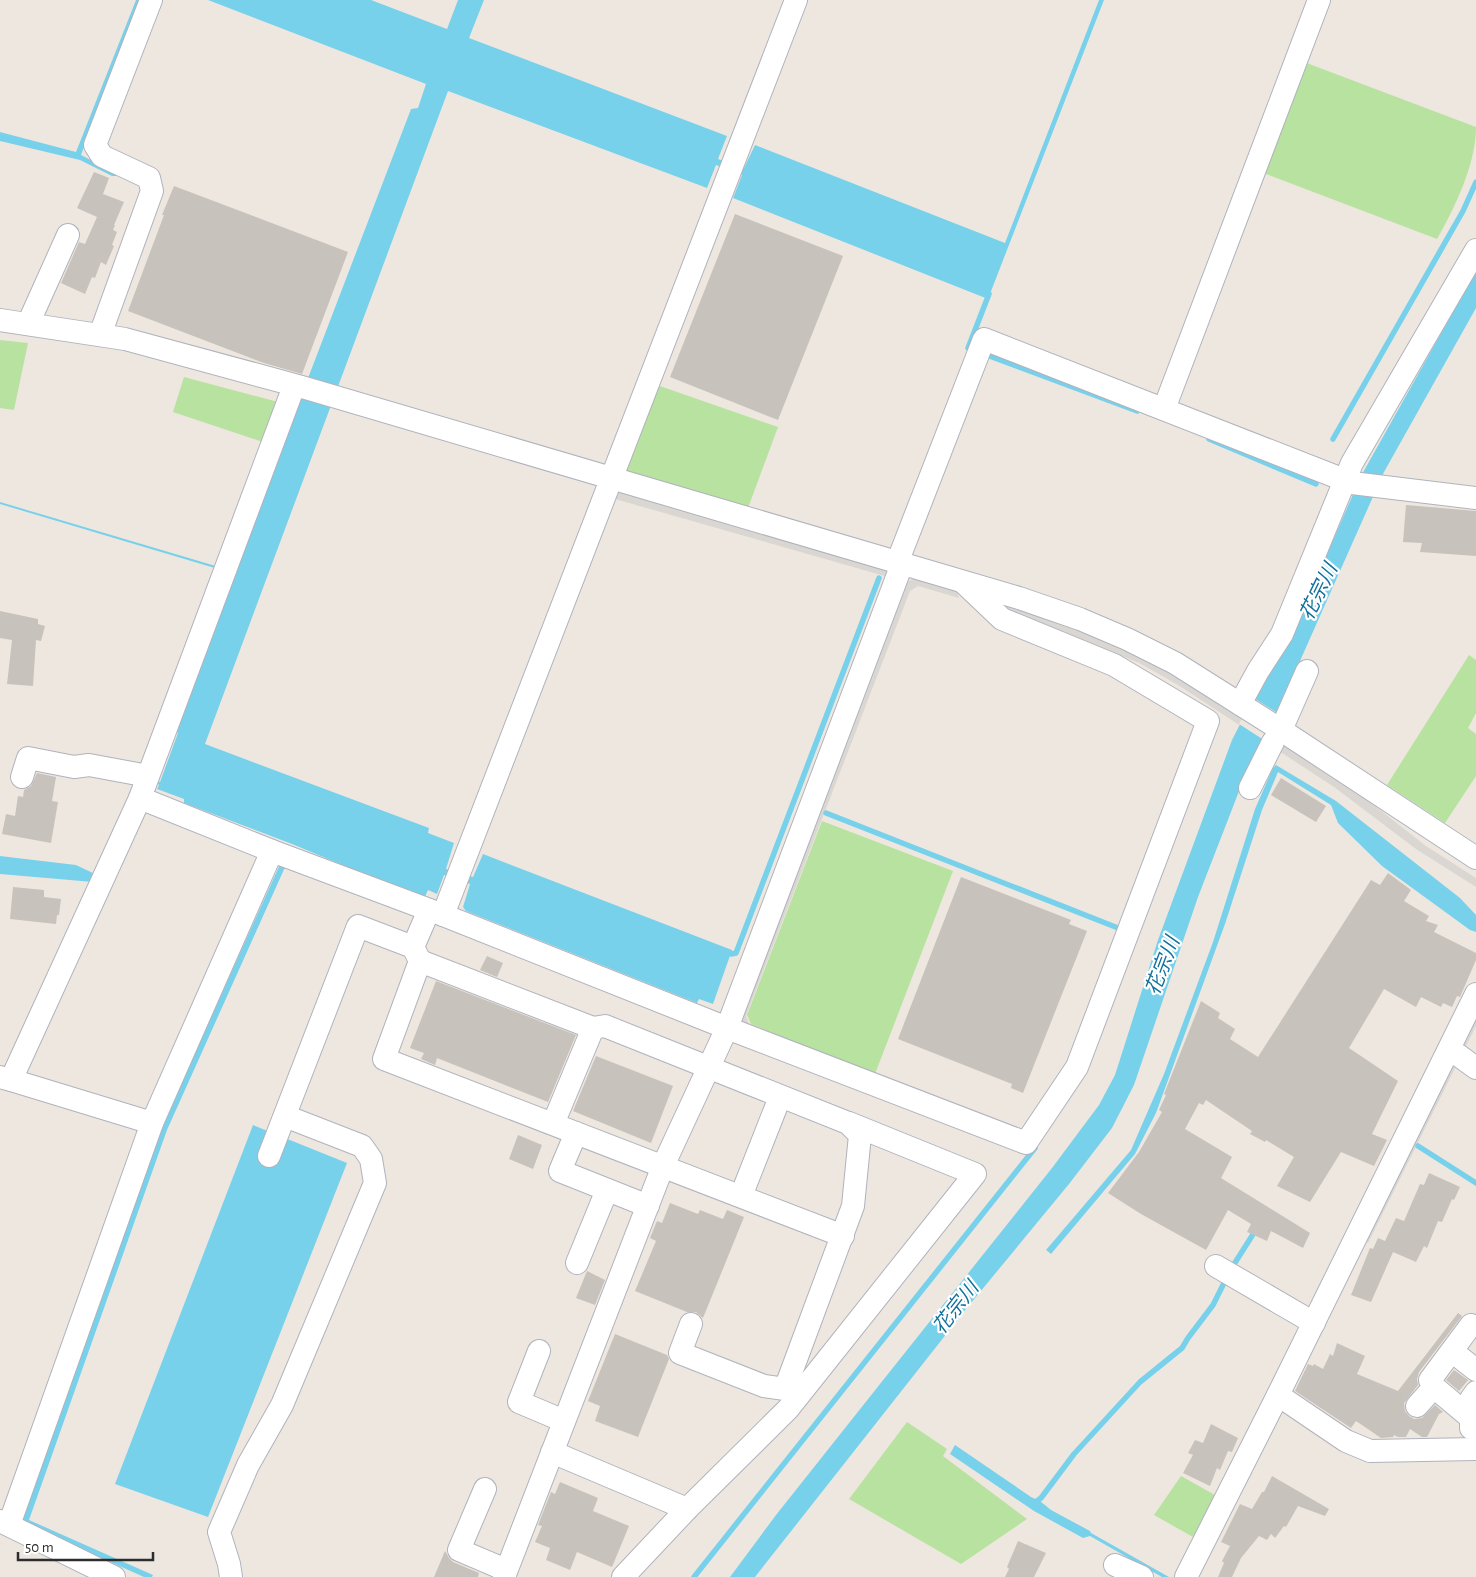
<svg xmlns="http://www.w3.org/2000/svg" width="1476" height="1577" viewBox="0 0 1476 1577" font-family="'Alegreya Sans','Noto Sans JP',sans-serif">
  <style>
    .green { fill: #b8e29f }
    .plaza { fill: #dad7d3 }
    .water { fill: #78d1eb }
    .pier { fill: #eee7e0 }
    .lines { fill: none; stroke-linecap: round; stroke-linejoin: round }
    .stream { stroke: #78d1eb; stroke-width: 5.5 }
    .building { fill: #c7c2bb }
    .minor-casing { stroke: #b0b3bd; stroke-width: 24 }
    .minor { stroke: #fff; stroke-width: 22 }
    .labels { text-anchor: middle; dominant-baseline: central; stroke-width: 4.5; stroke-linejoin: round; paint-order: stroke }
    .water-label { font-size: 20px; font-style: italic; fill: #13719b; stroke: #fff }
  </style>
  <rect width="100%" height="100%" fill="#eee7e0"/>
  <g class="green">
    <path d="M1304,62L1476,127C1476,164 1455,207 1437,239L1261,172Z"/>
    <path d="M0,340L28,343L14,410L0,408Z"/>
    <path d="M184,377L278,402L263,442L173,412Z"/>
    <path d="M657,385L778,427L748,508L625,470Z"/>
    <path d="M1469,655L1476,660V713L1468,728L1476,734V776L1445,823L1387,785Z"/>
    <path d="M822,821L953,871L875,1074L751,1024L747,1015Z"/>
    <path d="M907,1422L947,1449L943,1456L1027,1519L961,1564L849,1499Z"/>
    <path d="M1181,1476L1215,1495L1193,1537L1154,1515Z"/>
  </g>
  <g class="plaza">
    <path d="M617,490L884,569L888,574V577L615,499Z"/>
    <path d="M916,578L957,591L959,598L918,586L910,591L746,1016L750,1027L742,1024L739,1014L908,581Z"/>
    <path d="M1011,604L1110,643L1150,662L1204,692L1361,795L1426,846L1476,878V887L1416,849L1334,787L1178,685L1139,663L1050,626L1005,611L1008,605Z"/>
    <path d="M1476,1014V1026L1368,1243L1363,1241Z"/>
  </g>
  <g class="water">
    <path d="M136,0H139L81,155L116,173V176H112L80,160L0,141V132L76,152Z"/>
    <path d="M208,0H371L447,29L458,0H484L469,38L727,136L718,159L744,168L755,145L1005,243L1099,0H1104L988,299L733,198L742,175L716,165L707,188L448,91L205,744L429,828L428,833L454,843L446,869L473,877L483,854L732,950L713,1004L699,999L697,1003L466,911L463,907L470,884L444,875L437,894L428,890L424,899L292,844L184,803V799L157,789L159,785L155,780L160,782L178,733L173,731L411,109L418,108L426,84Z"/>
    <path d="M1476,271V308L1384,472L1260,751L1243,781L1198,897L1134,1085L1112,1128L1069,1184L966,1309L755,1577H730L776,1515L880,1384L1052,1168L1099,1105L1115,1075L1158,940L1232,740L1263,679L1307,600L1361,476Z"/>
    <path d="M0,502L219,567L218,569L0,504Z"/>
    <path d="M1276,765L1336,801L1460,898L1476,915V932L1470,930L1382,866L1338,823L1331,805L1278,772L1262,810L1225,924L1156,1113L1135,1154L1051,1254L1046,1250L1131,1150L1164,1074L1213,942L1255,809L1273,768Z"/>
    <path d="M0,856L76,865L95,874L93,882L0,874Z"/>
    <path d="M281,862L286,865L167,1130L29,1520L153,1575L152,1577H144L19,1521L164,1122Z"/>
    <path d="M253,1125L347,1163L208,1517L115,1484Z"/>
    <path d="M955,1445L1031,1497L1040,1501L1051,1510L1090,1531L1091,1533L1169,1577H1162L1090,1536L1083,1538L1034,1511L950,1454Z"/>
  </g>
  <path class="pier" d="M1252,697L1279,714L1267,742L1239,724Z"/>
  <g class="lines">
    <g class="stream">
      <path d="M976,350L968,348L989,294"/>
      <path d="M984,354L1137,411"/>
      <path d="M1209,439L1316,484"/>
      <path d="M1333,439L1463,211L1476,182"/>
      <path d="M826,813L1118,928H1124"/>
      <path d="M731,954L736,953L879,578"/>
      <path d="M1418,1146L1476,1183"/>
      <path d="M1231,1269L1257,1228"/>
      <path d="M1033,1504L1041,1498L1074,1454L1140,1382L1182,1348L1188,1338L1213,1305L1227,1277"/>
      <path d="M694,1577L1035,1148"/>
    </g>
  </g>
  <g class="building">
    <path d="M94,172L109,178L103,194L124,202L114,225H115L113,230L117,232L112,245L114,246L106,265L101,262L95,278L92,277L85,294L61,283L79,242L85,244L97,217L77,208Z"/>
    <path d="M174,186L348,252L302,374L264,363L128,311L164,215H162Z"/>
    <path d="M735,214L843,256L778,420L670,377Z"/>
    <path d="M1406,505L1476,511V556L1420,552L1422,543L1403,542Z"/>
    <path d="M0,611L38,619V624L45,626L41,641L36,640L33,686L7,684L12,640L0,638Z"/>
    <path d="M37,773L56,777L52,801L58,802L51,843L2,834L6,814L15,816L18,796L23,797L24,790L31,786Z"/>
    <path d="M1281,778L1326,806L1316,822L1271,795Z"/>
    <path d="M1388,873L1411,890L1404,901L1429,916L1426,921L1438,925L1434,932L1476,953V960L1460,997L1457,996L1452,1007L1443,1003L1441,1007L1421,997L1416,1007L1384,989L1349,1048L1398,1081L1372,1134L1387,1140L1374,1166L1341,1152L1310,1202L1277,1186L1294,1157L1266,1140L1265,1142L1250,1134L1252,1131L1206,1100L1203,1105L1199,1103L1185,1129L1232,1157L1221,1178L1310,1233L1303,1248L1271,1231L1267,1241L1247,1232L1251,1224L1228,1210L1206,1250L1141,1214L1108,1193L1139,1152L1162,1112L1159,1110L1166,1095L1164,1094L1201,1001L1220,1013L1218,1018L1235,1029L1230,1039L1258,1057L1371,880L1380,885Z"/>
    <path d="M961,877L1071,920L1069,924L1087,931L1023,1093L1011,1088L1012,1084L898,1039Z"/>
    <path d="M13,887L44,890V897L61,899L59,915H57L56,924L10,919Z"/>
    <path d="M487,956L503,963L497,977L480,970Z"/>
    <path d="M436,981L576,1035L548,1102L437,1058L435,1065L421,1059L424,1053L410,1048Z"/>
    <path d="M596,1056L673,1086L651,1143L573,1111Z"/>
    <path d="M518,1135L542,1145L533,1169L509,1159Z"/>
    <path d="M1429,1173L1460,1187L1454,1200L1452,1199L1442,1222L1438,1221L1427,1248L1424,1246L1416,1262L1393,1252L1371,1302L1351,1295L1370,1248L1373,1249L1378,1238L1385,1241L1396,1218L1404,1221L1420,1184L1424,1185Z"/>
    <path d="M670,1203L698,1214L700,1210L723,1219L727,1210L744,1217L703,1318L696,1312H687L635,1291L656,1241L650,1238L657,1221L662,1223Z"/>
    <path d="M587,1271L605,1280L595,1305L576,1298Z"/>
    <path d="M1458,1313L1462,1316L1419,1372L1417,1379L1418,1385L1404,1403L1405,1411L1409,1416L1414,1419L1422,1418L1435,1405L1443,1412L1439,1414L1427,1437H1422L1410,1429L1406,1437H1398L1394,1435L1393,1437L1381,1438L1356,1421L1351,1428L1295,1391L1308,1364L1313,1366L1314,1364L1323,1369L1330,1354L1333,1356L1337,1343L1365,1356L1357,1374L1398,1391Z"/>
    <path d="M615,1334L667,1355L669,1359L638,1437L595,1421L600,1406L588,1401Z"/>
    <path d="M1454,1370L1468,1380L1459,1391L1446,1380Z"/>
    <path d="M1211,1424L1238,1438L1232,1452L1228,1451L1220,1470L1217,1468L1210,1486L1183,1473L1193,1455L1188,1453L1195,1440L1203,1443Z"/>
    <path d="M1272,1476L1329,1509L1325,1516L1298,1506L1286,1527L1284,1526L1275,1538L1271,1534L1267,1540L1259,1536L1241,1558L1232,1577H1218L1224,1563L1222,1561L1230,1546L1221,1542L1240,1504L1252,1509L1262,1492H1264Z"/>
    <path d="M560,1482L598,1498L593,1511L629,1526L612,1567L577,1552L570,1570L546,1560L550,1548L535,1542L542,1526L538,1525L551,1492L555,1494Z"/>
    <path d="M1018,1541L1046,1553L1034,1577H1005L1009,1569L1007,1567Z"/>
    <path d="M445,1551L449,1558L453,1562L479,1573L478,1577H434Z"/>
  </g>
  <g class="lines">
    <g class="minor-casing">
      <g id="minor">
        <path d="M0,320L125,339L302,387L1019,598L1080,619L1127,639L1175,663L1281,730L1476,858"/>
        <path d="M28,324L68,235"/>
        <path d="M100,335L152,191L149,178L102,156L95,145L151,0"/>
        <path d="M1164,409L1319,0"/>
        <path d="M897,563L984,339L1352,483L1476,498"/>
        <path d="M1240,704L1258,671L1282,634L1352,463L1476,250"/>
        <path d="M1281,730L1307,671"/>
        <path d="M22,777L28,758L74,767L89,765L148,776"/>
        <path d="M1250,788L1273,742"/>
        <path d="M140,798L272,851L443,915L727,1028L1026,1143L1077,1067L1208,721L1114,665L1002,619L963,582"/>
        <path d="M443,915L796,0"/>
        <path d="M413,947L429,910"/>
        <path d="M593,1028L605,1026L848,1123L860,1135L853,1206L785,1389L764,1386L680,1353L691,1324"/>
        <path d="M1458,1055L1476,1068"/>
        <path d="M0,1077L11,1080L140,798L294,386"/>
        <path d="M11,1080L152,1123"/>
        <path d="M553,1124L593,1028L420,961L384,1059L843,1236"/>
        <path d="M576,1133L560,1171L648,1206"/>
        <path d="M269,1156L358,926L413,947L420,961"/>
        <path d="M741,1196L780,1097"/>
        <path d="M577,1263L607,1190"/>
        <path d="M1216,1266L1314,1323"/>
        <path d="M539,1351L519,1402L564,1421"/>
        <path d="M1453,1352L1476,1370"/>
        <path d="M1430,1380L1471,1325"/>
        <path d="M1278,1395L1346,1441L1370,1451L1476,1449"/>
        <path d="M1417,1406L1434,1387L1471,1418"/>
        <path d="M1471,1428V1399L1476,1392"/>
        <path d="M552,1452L687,1509"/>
        <path d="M485,1489L459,1550L506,1570"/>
        <path d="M0,1521L114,1577"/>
        <path d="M9,1525L152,1123L272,851"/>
        <path d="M1115,1565L1142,1577"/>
        <path d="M231,1577L229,1564L219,1532L248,1465L282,1405L375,1183L371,1159L362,1146L285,1116"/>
        <path d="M504,1577L663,1166L727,1028L902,564"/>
        <path d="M623,1577L687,1509L788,1409L975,1174L849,1123"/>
        <path d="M1186,1577L1278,1395L1476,994"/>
      </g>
    </g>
    <use href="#minor" class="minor"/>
  </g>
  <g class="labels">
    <g class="water-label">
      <text transform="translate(1319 592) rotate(-64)">花宗川</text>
      <text transform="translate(1163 966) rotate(-69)">花宗川</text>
      <text transform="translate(956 1308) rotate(-52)">花宗川</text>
    </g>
  </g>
  <path d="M18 1552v8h135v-8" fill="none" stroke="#2d2d2d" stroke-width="2.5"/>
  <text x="25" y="1552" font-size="15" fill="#2d2d2d" stroke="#ffffff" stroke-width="4" paint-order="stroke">50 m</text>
</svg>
